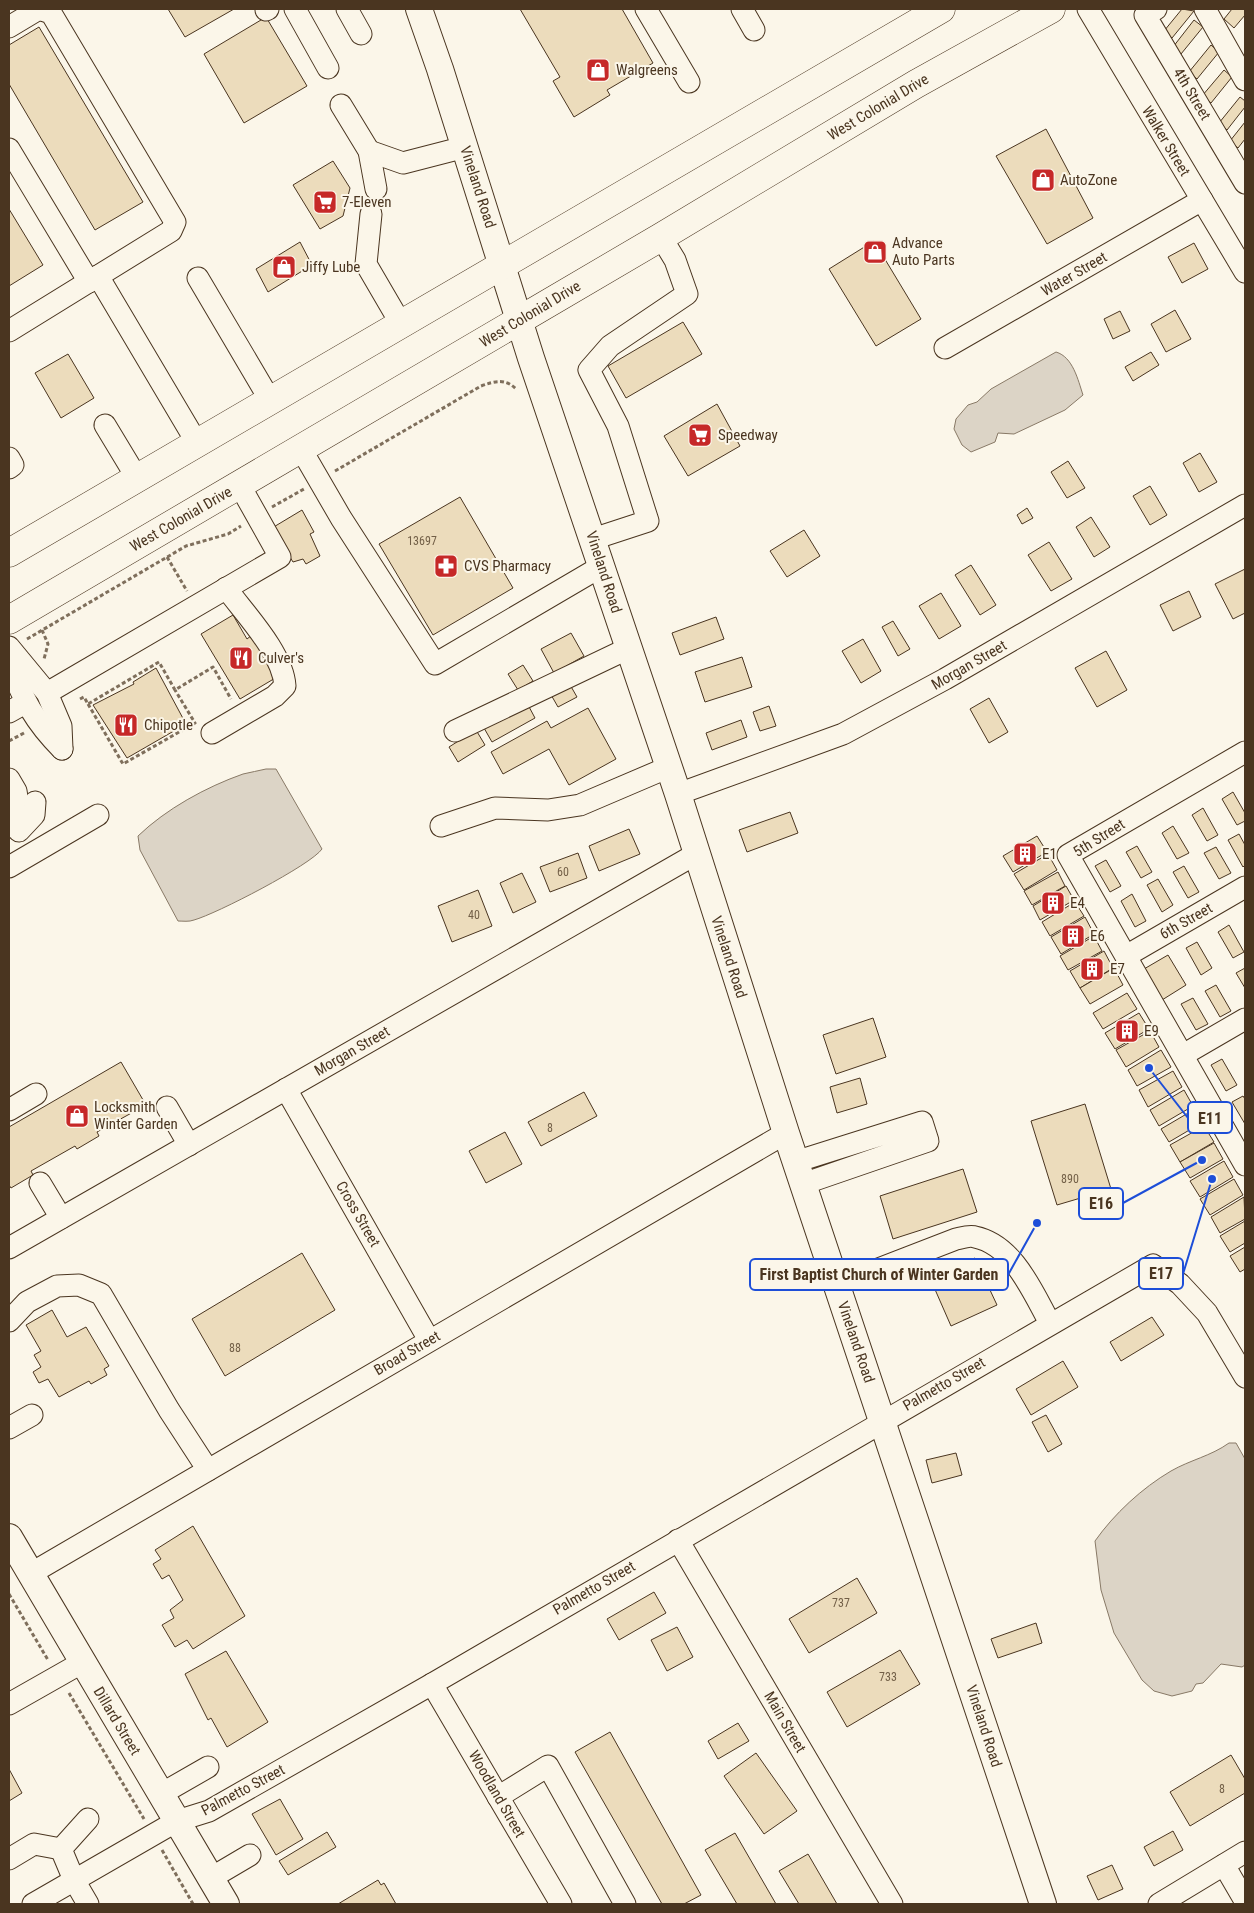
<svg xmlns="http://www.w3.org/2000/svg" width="1254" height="1913" viewBox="0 0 1254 1913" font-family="'Roboto Condensed',sans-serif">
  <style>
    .water { fill: #dcd4c6; stroke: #887966 }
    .building { fill: #ecdcbc; stroke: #4a3520 }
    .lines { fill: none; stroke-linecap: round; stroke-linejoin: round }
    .minor-casing { stroke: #4a3520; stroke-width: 23 }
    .major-casing { stroke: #4a3520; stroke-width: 28 }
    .highway-casing { stroke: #4a3520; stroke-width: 29 }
    .path { stroke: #7f6f5c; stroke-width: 3; stroke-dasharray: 4 2.5; stroke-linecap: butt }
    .minor { stroke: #fbf6e9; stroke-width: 21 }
    .major { stroke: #fbf6e9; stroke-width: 26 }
    .highway { stroke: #fbf6e9; stroke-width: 28 }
    .labels { text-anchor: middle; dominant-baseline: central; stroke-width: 4; stroke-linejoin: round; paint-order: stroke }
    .number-label { font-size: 12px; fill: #725f47 }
    .poi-label { font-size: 15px; fill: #4a3520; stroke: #fbf6e9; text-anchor: start }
    .street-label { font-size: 15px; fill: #4a3520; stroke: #fbf6e9 }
    .leader { fill: none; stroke: #1d4ed8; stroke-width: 2 }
    .callout-dot { fill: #1d4ed8; stroke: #fbf6e9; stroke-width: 2 }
    .callout { fill: #fbf6e9; stroke: #1d4ed8; stroke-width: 2 }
    .callout-label { font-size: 16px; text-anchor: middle; font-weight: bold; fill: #4a3520 }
  </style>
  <rect width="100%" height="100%" fill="#fbf6e9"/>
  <g class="water">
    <path d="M1056,352C1073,357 1078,380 1083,395L1065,410L1014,434L998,433L995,442L971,452L962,445L954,429L956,419L968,405L977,402L991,389Z"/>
    <path d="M266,769H276L322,849C311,865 216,914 194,920C189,922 183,921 178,921L140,850L138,836C166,809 206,787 243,774C251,772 258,771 266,769Z"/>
    <path d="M1229,1443H1236L1245,1459V1665L1242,1667L1221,1664L1203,1683L1196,1684L1192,1691L1172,1696L1154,1691L1142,1680L1114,1633L1101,1590L1095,1541C1114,1514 1142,1488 1171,1471C1190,1460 1211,1456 1229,1443Z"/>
  </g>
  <g class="building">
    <path d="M168,9H234L185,37Z"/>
    <path d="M520,9H622L653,63L607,90L610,95L574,117L553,81L560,77Z"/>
    <path d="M1182,9L1194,11L1172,38L1164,31Z"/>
    <path d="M1232,9H1245V15L1234,28L1224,19Z"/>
    <path d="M266,17L307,86L244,123L204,54Z"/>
    <path d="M1194,20L1203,27L1181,54L1173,47Z"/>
    <path d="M39,27L143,202L95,230L9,84V45Z"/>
    <path d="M1211,45L1219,52L1197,79L1189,72Z"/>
    <path d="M1224,70L1232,77L1211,103L1202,96Z"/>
    <path d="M1240,97L1245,101V107L1227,130L1219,123Z"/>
    <path d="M1245,122V139L1238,148L1230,141Z"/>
    <path d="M1046,129L1093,218L1047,244L996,156Z"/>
    <path d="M333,161L350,188L343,216L320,229L293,185Z"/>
    <path d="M9,209L43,265L9,286Z"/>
    <path d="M874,241L921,319L876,346L829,269Z"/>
    <path d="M300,242L312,265L268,292L256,269Z"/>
    <path d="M1194,243L1208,269L1182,283L1168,257Z"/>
    <path d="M1175,310L1191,339L1166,352L1151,324Z"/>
    <path d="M1120,311L1130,331L1113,339L1104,319Z"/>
    <path d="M683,322L702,354L626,398L608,366Z"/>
    <path d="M1151,352L1159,365L1133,381L1125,367Z"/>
    <path d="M68,354L94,398L61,418L35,373Z"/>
    <path d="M717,404L740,446L688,476L664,436Z"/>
    <path d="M1200,453L1217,482L1199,492L1183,463Z"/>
    <path d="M1068,461L1085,488L1067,498L1051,472Z"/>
    <path d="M1150,486L1167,515L1150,525L1133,496Z"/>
    <path d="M460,497L513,588L433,635L379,544Z"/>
    <path d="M1027,508L1033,518L1022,524L1017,515Z"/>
    <path d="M302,510L314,532L310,534L320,556L306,564L303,559L293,562L272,528Z"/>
    <path d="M1091,517L1110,547L1094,557L1076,527Z"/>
    <path d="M804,530L820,556L787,577L770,551Z"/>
    <path d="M1049,542L1072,579L1051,591L1028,555Z"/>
    <path d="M971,565L996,605L980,615L955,575Z"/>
    <path d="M1245,569V613L1233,619L1215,584Z"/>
    <path d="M1189,591L1201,617L1173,631L1160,605Z"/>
    <path d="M941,593L961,626L939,639L919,606Z"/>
    <path d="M233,615L247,639L252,635L277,677L240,699L201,634Z"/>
    <path d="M716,617L724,639L680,655L672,633Z"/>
    <path d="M893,621L910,649L898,656L882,627Z"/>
    <path d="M571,633L584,656L554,673L541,649Z"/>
    <path d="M863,639L881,671L861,683L842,651Z"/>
    <path d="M1106,651L1127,690L1097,707L1075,668Z"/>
    <path d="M742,657L752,687L705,702L695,672Z"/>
    <path d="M523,665L533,681L518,690L508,674Z"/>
    <path d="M156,668L186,724L127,758L93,705L134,684L133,682Z"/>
    <path d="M569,683L577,697L558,707L550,693Z"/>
    <path d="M989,698L1008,732L989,743L970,709Z"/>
    <path d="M527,703L535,718L492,742L484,728Z"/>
    <path d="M769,706L776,726L760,731L753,712Z"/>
    <path d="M588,708L616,759L569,785L549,749L503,774L491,752L547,721L551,728Z"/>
    <path d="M741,720L747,737L712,750L706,733Z"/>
    <path d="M476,730L485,745L458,762L449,747Z"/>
    <path d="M1233,792L1245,813V821L1237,825L1222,799Z"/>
    <path d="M1203,808L1218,835L1207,841L1192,815Z"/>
    <path d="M790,812L798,833L747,852L739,830Z"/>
    <path d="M1173,826L1189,853L1177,859L1162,833Z"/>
    <path d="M629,829L640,854L599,871L589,846Z"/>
    <path d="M1239,834L1245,845V865L1243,867L1228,840Z"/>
    <path d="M1037,836L1047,852L1013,872L1003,856Z"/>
    <path d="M1137,846L1152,872L1141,878L1126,852Z"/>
    <path d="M1216,847L1231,873L1219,879L1204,853Z"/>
    <path d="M578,853L587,878L550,892L540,867Z"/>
    <path d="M1048,854L1057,870L1024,890L1014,874Z"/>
    <path d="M1106,860L1121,886L1110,892L1095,866Z"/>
    <path d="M1184,866L1199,892L1188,898L1173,872Z"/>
    <path d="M1058,872L1065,886L1032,905L1024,891Z"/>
    <path d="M522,873L536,902L513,913L500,883Z"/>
    <path d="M1158,879L1173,905L1162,912L1147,885Z"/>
    <path d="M1066,886L1074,900L1040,920L1033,906Z"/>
    <path d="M478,890L492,926L452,942L438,906Z"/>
    <path d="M1132,894L1146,921L1135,927L1121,901Z"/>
    <path d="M1075,902L1084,916L1050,936L1042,922Z"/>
    <path d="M1085,917L1094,934L1061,954L1051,937Z"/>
    <path d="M1229,925L1244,952L1233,958L1218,932Z"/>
    <path d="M1094,936L1102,951L1068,970L1060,956Z"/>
    <path d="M1197,942L1212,968L1201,975L1186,948Z"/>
    <path d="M1104,951L1113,968L1080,988L1070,971Z"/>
    <path d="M1168,955L1186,985L1162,1000L1144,969Z"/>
    <path d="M1114,968L1123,985L1090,1004L1080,988Z"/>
    <path d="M1245,968V988L1236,973Z"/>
    <path d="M1216,985L1231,1011L1220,1017L1205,991Z"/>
    <path d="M1127,993L1137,1009L1103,1029L1093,1013Z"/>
    <path d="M1193,998L1208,1024L1196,1030L1181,1004Z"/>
    <path d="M1139,1013L1149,1029L1115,1049L1105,1033Z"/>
    <path d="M873,1018L886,1057L836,1074L823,1035Z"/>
    <path d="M1150,1031L1159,1047L1126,1067L1116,1050Z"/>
    <path d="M1161,1050L1171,1067L1137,1086L1128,1070Z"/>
    <path d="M1222,1059L1237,1085L1226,1091L1211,1065Z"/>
    <path d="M121,1062L146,1105L97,1132L99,1136L77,1149L75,1146L31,1171L33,1175L11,1188L9,1185V1127Z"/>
    <path d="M1173,1071L1182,1087L1148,1107L1139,1090Z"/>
    <path d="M860,1078L867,1104L837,1113L830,1087Z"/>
    <path d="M1184,1090L1193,1106L1159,1126L1150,1110Z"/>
    <path d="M584,1092L597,1116L541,1146L528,1122Z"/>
    <path d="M1243,1096L1245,1099V1124L1232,1102Z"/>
    <path d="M1085,1104L1111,1189L1057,1205L1031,1121Z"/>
    <path d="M1195,1109L1203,1122L1169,1142L1161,1129Z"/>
    <path d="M1204,1126L1214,1142L1180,1162L1170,1145Z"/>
    <path d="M505,1132L522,1164L486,1183L469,1151Z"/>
    <path d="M1214,1143L1223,1159L1190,1178L1180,1162Z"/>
    <path d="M1224,1161L1233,1177L1200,1197L1190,1181Z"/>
    <path d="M963,1169L977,1212L893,1239L880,1196Z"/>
    <path d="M1234,1179L1243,1195L1210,1215L1200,1199Z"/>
    <path d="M1244,1197L1245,1219L1220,1233L1211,1217Z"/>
    <path d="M1245,1221V1243L1230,1252L1220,1236Z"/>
    <path d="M1245,1247V1269L1240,1272L1230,1256Z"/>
    <path d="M302,1253L335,1310L225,1376L192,1319Z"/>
    <path d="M975,1258L997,1305L951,1326L930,1278Z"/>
    <path d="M52,1310L67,1337L86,1327L109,1366L104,1369L107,1375L91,1384L89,1381L59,1397L48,1379L39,1383L33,1372L41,1367L34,1355L41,1351L26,1325Z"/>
    <path d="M1152,1317L1164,1335L1121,1361L1110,1342Z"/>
    <path d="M1063,1361L1078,1387L1031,1415L1016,1389Z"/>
    <path d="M1046,1415L1062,1444L1048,1452L1032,1422Z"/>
    <path d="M956,1453L962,1475L932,1483L926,1460Z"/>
    <path d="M193,1526L245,1616L193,1649L187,1640L175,1647L162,1625L174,1618L170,1610L183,1600L169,1575L162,1579L153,1564L161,1559L155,1550Z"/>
    <path d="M857,1578L877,1613L809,1653L789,1619Z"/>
    <path d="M654,1592L666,1613L619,1640L607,1619Z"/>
    <path d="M1036,1623L1042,1643L998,1658L991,1639Z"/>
    <path d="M677,1627L693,1657L667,1671L651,1640Z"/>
    <path d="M900,1650L920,1684L847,1727L827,1692Z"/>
    <path d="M226,1651L268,1722L227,1747L211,1718L208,1720L185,1674Z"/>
    <path d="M738,1723L749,1741L718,1759L708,1741Z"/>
    <path d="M610,1732L701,1895L684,1904H662L575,1752Z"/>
    <path d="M756,1753L797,1811L764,1834L724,1776Z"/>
    <path d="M1231,1755L1245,1779V1793L1190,1826L1170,1792Z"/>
    <path d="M9,1769L22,1793L9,1801Z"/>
    <path d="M280,1799L303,1839L276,1855L252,1814Z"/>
    <path d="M1173,1831L1183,1850L1154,1866L1144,1847Z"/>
    <path d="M327,1832L336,1847L288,1875L279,1861Z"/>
    <path d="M735,1833L776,1904H737L705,1850Z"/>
    <path d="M808,1854L837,1904H799L779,1871Z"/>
    <path d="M1112,1865L1123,1889L1098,1900L1087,1876Z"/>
    <path d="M378,1880L381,1885L384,1883L396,1904H338Z"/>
  </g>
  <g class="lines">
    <g class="minor-casing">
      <g id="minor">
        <path d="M295,9L328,68"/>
        <path d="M347,9L361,34"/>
        <path d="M646,9L689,82"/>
        <path d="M742,9L754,30"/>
        <path d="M1088,9L1245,272"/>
        <path d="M1156,9L1145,15L1245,183"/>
        <path d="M1205,9L1245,80"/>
        <path d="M266,10L268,9"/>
        <path d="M9,27L39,9L51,13L175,222L171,231L9,331"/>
        <path d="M341,105L369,151L376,189"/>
        <path d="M9,149L89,282"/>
        <path d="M369,151L403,163L465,147"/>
        <path d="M371,214L366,264L401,324"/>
        <path d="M98,276L197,443"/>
        <path d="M198,278L270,400"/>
        <path d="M945,348L1202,200"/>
        <path d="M105,425L137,478"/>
        <path d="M301,449L341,518L435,664L602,566"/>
        <path d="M9,458L13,465L9,468"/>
        <path d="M593,539L648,521L618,426L589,370L610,346L687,294L675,260L661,237"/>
        <path d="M9,647L47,693L61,726L62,749"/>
        <path d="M9,664C24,700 34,721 62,749"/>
        <path d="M47,693L280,557L239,484"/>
        <path d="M9,712L25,703"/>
        <path d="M455,731L629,648"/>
        <path d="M212,733L275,696L285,686C283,653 245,614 226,588"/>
        <path d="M1245,752L1068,855L1245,1165"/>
        <path d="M9,779L16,791L20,816L9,827"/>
        <path d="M678,794L843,734L945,679L1245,505"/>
        <path d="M441,826L495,808L548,810L580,805L669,767"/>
        <path d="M19,831L34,815L35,802"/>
        <path d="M9,867L98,815"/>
        <path d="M1126,956L1245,887"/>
        <path d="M1183,1055L1245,1019"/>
        <path d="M286,1089L429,1340"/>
        <path d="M167,1107L189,1145"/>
        <path d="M9,1110L36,1094"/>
        <path d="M795,1162L922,1122L928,1141L803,1184"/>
        <path d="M40,1183L61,1218"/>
        <path d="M9,1248L696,854"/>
        <path d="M837,1285L956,1239C961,1238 970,1235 975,1237C1014,1245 1033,1293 1050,1323"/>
        <path d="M9,1321L27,1302L57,1286L79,1285L101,1294L169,1410L208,1470"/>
        <path d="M9,1428L32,1415"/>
        <path d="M678,1540L892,1904"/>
        <path d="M30,1574L786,1133"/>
        <path d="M432,1684L561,1904"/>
        <path d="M9,1704L83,1662"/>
        <path d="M161,1794L208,1767"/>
        <path d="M498,1797L548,1766L625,1904"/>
        <path d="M9,1859L34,1844L61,1849"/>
        <path d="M1224,1865L1245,1901"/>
        <path d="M211,1878L250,1855"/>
        <path d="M33,1904L177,1821L209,1811L432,1684L1153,1265L1180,1284L1207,1313L1245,1377"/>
        <path d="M88,1904L74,1880L61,1849L88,1819"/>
        <path d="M1159,1904L1245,1852"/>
      </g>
    </g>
    <g class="major-casing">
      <g id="major">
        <path d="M419,9L440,69L531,358L678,794L786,1133L1043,1904"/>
        <path d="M9,1537L226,1904"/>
      </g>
    </g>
    <g class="highway-casing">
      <g id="highway">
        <path d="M9,553L941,9"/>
        <path d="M9,620L661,237L916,84L1051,9"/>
      </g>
    </g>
    <g class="path">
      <path d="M335,471L481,386C495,381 506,378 517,390"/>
      <path d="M272,507L304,489"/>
      <path d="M167,557L187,591"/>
      <path d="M42,630L48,644L44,659"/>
      <path d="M27,639L186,546L228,534L241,526"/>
      <path d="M80,699L84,697L88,704L159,662L175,690L213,667L231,699"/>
      <path d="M88,704L123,764L195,723L175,690"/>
      <path d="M9,741L24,733"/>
      <path d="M9,1594L48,1660"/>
      <path d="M69,1693L144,1819"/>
      <path d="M162,1850L193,1904"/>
    </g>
    <use href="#minor" class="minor"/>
    <use href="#major" class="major"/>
    <use href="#highway" class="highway"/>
  </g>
  <defs>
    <g id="shop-square" transform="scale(1.25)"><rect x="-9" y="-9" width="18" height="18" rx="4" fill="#c62828" stroke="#fbf6e9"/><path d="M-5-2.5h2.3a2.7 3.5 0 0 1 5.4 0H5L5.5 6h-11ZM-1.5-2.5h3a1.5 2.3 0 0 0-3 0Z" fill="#fff"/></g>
    <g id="supermarket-square" transform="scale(1.25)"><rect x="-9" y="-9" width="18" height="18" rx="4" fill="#c62828" stroke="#fbf6e9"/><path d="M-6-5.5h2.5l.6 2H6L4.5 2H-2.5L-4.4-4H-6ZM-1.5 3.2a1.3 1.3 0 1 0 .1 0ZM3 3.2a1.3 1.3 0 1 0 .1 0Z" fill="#fff"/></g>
    <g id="pharmacy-square" transform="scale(1.25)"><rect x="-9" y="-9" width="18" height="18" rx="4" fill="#c62828" stroke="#fbf6e9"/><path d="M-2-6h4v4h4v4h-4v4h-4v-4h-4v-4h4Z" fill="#fff"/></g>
    <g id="restaurant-square" transform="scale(1.25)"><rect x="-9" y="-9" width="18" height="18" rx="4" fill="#c62828" stroke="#fbf6e9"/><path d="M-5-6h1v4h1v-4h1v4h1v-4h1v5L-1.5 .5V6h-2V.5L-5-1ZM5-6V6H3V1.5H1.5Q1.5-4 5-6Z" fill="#fff"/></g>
    <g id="building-square" transform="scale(1.25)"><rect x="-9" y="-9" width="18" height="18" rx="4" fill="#c62828" stroke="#fbf6e9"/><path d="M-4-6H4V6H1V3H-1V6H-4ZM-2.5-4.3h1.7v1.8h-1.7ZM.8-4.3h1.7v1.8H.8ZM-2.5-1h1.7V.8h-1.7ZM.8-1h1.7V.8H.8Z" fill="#fff"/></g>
  </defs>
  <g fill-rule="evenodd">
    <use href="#shop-square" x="598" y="70"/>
    <use href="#shop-square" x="1043" y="180"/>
    <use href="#supermarket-square" x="325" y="202"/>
    <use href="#shop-square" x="875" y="252"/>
    <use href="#shop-square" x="284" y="267"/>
    <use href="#supermarket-square" x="700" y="435"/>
    <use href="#pharmacy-square" x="446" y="566"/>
    <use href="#restaurant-square" x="241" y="658"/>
    <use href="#restaurant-square" x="126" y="725"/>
    <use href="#building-square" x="1025" y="854"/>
    <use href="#building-square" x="1053" y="903"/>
    <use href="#building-square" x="1073" y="936"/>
    <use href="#building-square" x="1092" y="969"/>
    <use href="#building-square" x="1127" y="1031"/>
    <use href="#shop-square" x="77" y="1116"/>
  </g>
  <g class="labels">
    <g class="number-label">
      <text x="422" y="541">13697</text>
      <text x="563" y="872">60</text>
      <text x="474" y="915">40</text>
      <text x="550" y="1128">8</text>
      <text x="1070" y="1179">890</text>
      <text x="235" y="1348">88</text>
      <text x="841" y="1603">737</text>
      <text x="888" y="1677">733</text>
      <text x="1222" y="1789">8</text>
    </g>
    <g class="poi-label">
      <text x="616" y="70">Walgreens</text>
      <text x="1060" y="180">AutoZone</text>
      <text x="342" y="202">7-Eleven</text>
      <text x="892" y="243">Advance<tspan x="892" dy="17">Auto Parts</tspan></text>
      <text x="302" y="267">Jiffy Lube</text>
      <text x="718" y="435">Speedway</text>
      <text x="464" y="566">CVS Pharmacy</text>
      <text x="258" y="658">Culver's</text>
      <text x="144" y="725">Chipotle</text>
      <text x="1042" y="854">E1</text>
      <text x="1070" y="903">E4</text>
      <text x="1090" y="936">E6</text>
      <text x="1110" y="969">E7</text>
      <text x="1144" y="1031">E9</text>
      <text x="94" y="1107">Locksmith<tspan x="94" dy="17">Winter Garden</tspan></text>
    </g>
    <g class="street-label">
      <text transform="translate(1192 94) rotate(59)">4th Street</text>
      <text transform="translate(878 107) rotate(-31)">West Colonial Drive</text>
      <text transform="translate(1166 141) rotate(59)">Walker Street</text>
      <text transform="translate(478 187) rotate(72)">Vineland Road</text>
      <text transform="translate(1074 274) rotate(-30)">Water Street</text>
      <text transform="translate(530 314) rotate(-31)">West Colonial Drive</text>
      <text transform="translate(181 519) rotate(-30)">West Colonial Drive</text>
      <text transform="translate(604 572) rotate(72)">Vineland Road</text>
      <text transform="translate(969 665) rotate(-30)">Morgan Street</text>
      <text transform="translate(1099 838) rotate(-32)">5th Street</text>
      <text transform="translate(1186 921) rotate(-30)">6th Street</text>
      <text transform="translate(729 957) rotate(72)">Vineland Road</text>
      <text transform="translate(352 1051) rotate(-30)">Morgan Street</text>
      <text transform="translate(358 1214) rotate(60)">Cross Street</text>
      <text transform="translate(856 1342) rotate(71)">Vineland Road</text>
      <text transform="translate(407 1353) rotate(-30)">Broad Street</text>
      <text transform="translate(944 1384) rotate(-30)">Palmetto Street</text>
      <text transform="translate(594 1588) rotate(-30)">Palmetto Street</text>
      <text transform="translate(117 1721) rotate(59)">Dillard Street</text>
      <text transform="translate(785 1722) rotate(60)">Main Street</text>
      <text transform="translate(984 1726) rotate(72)">Vineland Road</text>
      <text transform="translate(243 1790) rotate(-28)">Palmetto Street</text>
      <text transform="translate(497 1794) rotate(60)">Woodland Street</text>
    </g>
  </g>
  <path class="leader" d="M1149 1068L1188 1118M1202 1160L1123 1203M1212 1179L1183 1274M1037 1223L1008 1275"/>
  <g class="callout-dot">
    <circle cx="1149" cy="1068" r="5"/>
    <circle cx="1202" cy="1160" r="5"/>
    <circle cx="1212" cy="1179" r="5"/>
    <circle cx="1037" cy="1223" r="5"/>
  </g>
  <g class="callout">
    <rect x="1188" y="1102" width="44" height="31" rx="5"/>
    <rect x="1079" y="1188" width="44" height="31" rx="5"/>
    <rect x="1139" y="1258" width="44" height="31" rx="5"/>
    <rect x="750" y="1259" width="258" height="31" rx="5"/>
  </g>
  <g class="callout-label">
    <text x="1210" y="1124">E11</text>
    <text x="1101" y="1209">E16</text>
    <text x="1161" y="1279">E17</text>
    <text x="879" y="1280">First Baptist Church of Winter Garden</text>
  </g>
  <rect width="1254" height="1913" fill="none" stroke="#4a3520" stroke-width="20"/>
</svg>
